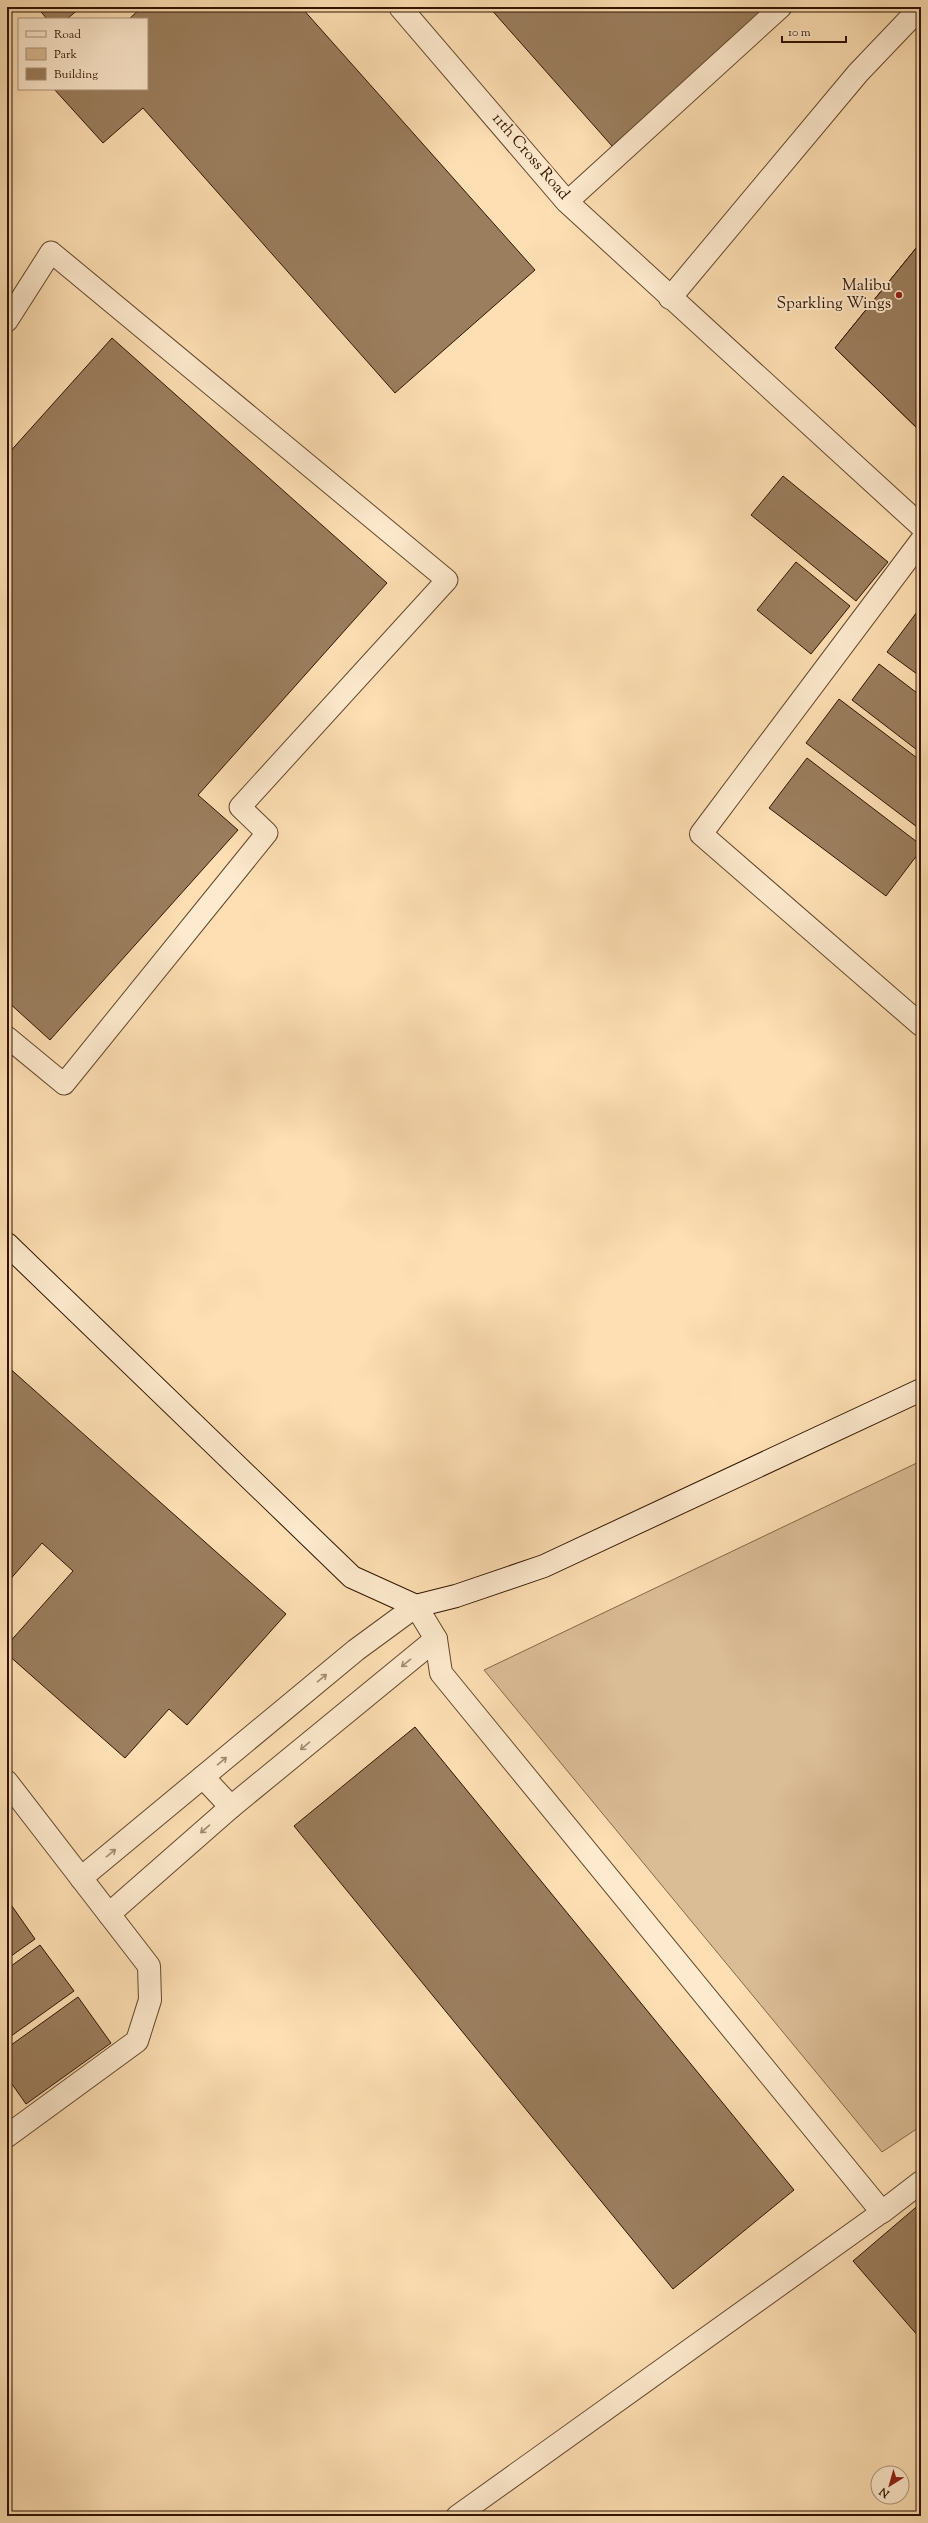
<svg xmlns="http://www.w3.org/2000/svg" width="928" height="2523" viewBox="0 0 928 2523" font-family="'Sorts Mill Goudy',serif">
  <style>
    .green { fill: #dabc95; stroke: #85684b }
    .building { fill: #9b7e5e; stroke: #301401 }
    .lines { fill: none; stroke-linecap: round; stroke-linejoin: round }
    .lane-casing { stroke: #63472e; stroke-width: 23 }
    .street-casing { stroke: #63472e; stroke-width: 24 }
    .secondary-casing { stroke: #301401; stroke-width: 24 }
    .lane { stroke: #feeace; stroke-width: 21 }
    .street { stroke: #feeace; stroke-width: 22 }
    .secondary { stroke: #feeace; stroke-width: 22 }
    .oneway { stroke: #a18a72 }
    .poi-dot { fill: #8f2418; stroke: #feeace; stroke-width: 1.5 }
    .labels { text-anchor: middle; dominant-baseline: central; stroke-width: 4; stroke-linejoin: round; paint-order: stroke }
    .street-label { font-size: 16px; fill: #301401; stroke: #feeace }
    .poi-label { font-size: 16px; fill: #301401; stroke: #feeace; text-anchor: end }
  </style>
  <rect width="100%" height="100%" fill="#fddfb3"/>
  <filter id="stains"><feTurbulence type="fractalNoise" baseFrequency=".005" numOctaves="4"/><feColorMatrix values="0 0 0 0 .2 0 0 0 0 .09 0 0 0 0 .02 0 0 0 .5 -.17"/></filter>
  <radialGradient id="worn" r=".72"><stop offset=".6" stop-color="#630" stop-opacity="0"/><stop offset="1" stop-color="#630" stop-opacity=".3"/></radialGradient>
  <path class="green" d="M921,1461V2126L882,2152L484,1670Z"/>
  <g class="building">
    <path d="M37,7H81L67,19H47Z"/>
    <path d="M142,7H301L535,270L395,393L143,108L103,143L54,89H147V19H129Z"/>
    <path d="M489,7H770L612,146Z"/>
    <path d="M921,242V432L835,348Z"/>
    <path d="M921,242V432L835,348Z"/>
    <path d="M112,338L387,583L198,795L238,830L50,1040L7,1001V455Z"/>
    <path d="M783,476L888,562L856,601L751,515Z"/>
    <path d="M796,562L850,606L811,654L757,610Z"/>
    <path d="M920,608L921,609V677L887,652Z"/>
    <path d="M879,664L921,696V753L852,700Z"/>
    <path d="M839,699L921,761V830L806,743Z"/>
    <path d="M807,758L921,845V850L886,896L769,808Z"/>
    <path d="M7,1366L286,1614L187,1725L169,1709L125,1758L7,1654V1645L73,1571L42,1543L7,1583Z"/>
    <path d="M415,1727L794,2190L673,2289L294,1826Z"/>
    <path d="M7,1899L35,1939L7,1959Z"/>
    <path d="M40,1945L74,1991L7,2039V1969Z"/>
    <path d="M78,1997L111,2043L26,2104L7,2077V2048Z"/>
    <path d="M921,2203V2336L919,2337L853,2261Z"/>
  </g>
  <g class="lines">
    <g class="lane-casing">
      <g id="lane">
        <path d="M567,202L781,7"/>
        <path d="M7,321L51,252L447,580L240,807L267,833L64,1084L7,1037"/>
        <path d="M457,2516L882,2212"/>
      </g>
    </g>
    <g class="street-casing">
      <g id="street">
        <path d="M400,7L567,202L921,526"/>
        <path d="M670,298L858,73L921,7"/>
        <path d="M921,541L701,834L921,1025"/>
        <path d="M203,1777L231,1807"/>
        <path d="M7,1782L149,1966L150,2000L137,2041L7,2136"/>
        <path d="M81,1878L356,1650L416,1606L436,1639L441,1673L882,2212L921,2182"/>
        <path d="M109,1914L231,1807L436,1639"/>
      </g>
    </g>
    <g class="secondary-casing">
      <path id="secondary" d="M7,1244L352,1577L416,1606L456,1596L544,1566L921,1390"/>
    </g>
    <use href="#lane" class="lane"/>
    <use href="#street" class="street"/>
    <use href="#secondary" class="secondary"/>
  </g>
  <defs><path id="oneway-shaft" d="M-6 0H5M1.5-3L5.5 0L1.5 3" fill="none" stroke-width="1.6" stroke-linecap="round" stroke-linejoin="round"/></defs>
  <g class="oneway">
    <use href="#oneway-shaft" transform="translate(406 1663) rotate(141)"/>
    <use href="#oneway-shaft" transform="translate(322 1678) rotate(-40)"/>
    <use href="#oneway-shaft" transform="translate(305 1746) rotate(140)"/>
    <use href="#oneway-shaft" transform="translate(222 1761) rotate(-40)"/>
    <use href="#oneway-shaft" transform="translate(205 1829) rotate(139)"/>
    <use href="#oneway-shaft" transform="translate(111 1853) rotate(-39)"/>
  </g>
  <circle class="poi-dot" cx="899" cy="295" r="4"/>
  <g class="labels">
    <g class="street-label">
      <text transform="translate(530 157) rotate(49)">11th Cross Road</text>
    </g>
    <g class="poi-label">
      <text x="891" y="286">Malibu<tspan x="891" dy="18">Sparkling Wings</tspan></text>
    </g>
  </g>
  <rect width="928" height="2523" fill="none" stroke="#fddfb3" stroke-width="24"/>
  <rect x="8" y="8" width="912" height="2507" fill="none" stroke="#301401" stroke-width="2"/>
  <rect x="12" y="12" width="904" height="2499" fill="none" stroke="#301401"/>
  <rect x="18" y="18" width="130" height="72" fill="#feeace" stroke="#ac947c"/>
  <rect x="26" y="31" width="20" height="6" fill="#feeace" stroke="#ac947c"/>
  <text x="54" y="38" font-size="12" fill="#301401">Road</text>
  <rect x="26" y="48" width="20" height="12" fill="#dabc95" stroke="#ac947c"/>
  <text x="54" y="58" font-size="12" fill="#301401">Park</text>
  <rect x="26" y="68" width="20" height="12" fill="#9b7e5e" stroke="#ac947c"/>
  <text x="54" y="78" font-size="12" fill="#301401">Building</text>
  <g transform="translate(890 2485) rotate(217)"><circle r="19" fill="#feeace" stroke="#ac947c"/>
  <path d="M0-3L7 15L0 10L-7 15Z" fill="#8f2418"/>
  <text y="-6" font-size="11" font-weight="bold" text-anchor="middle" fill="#301401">N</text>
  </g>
  <path d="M782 36v6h64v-6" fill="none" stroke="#301401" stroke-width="2"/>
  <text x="788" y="36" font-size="12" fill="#301401" stroke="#feeace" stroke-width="3" paint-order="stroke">10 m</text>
  <rect width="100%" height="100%" filter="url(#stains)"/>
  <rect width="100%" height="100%" fill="url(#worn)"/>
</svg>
